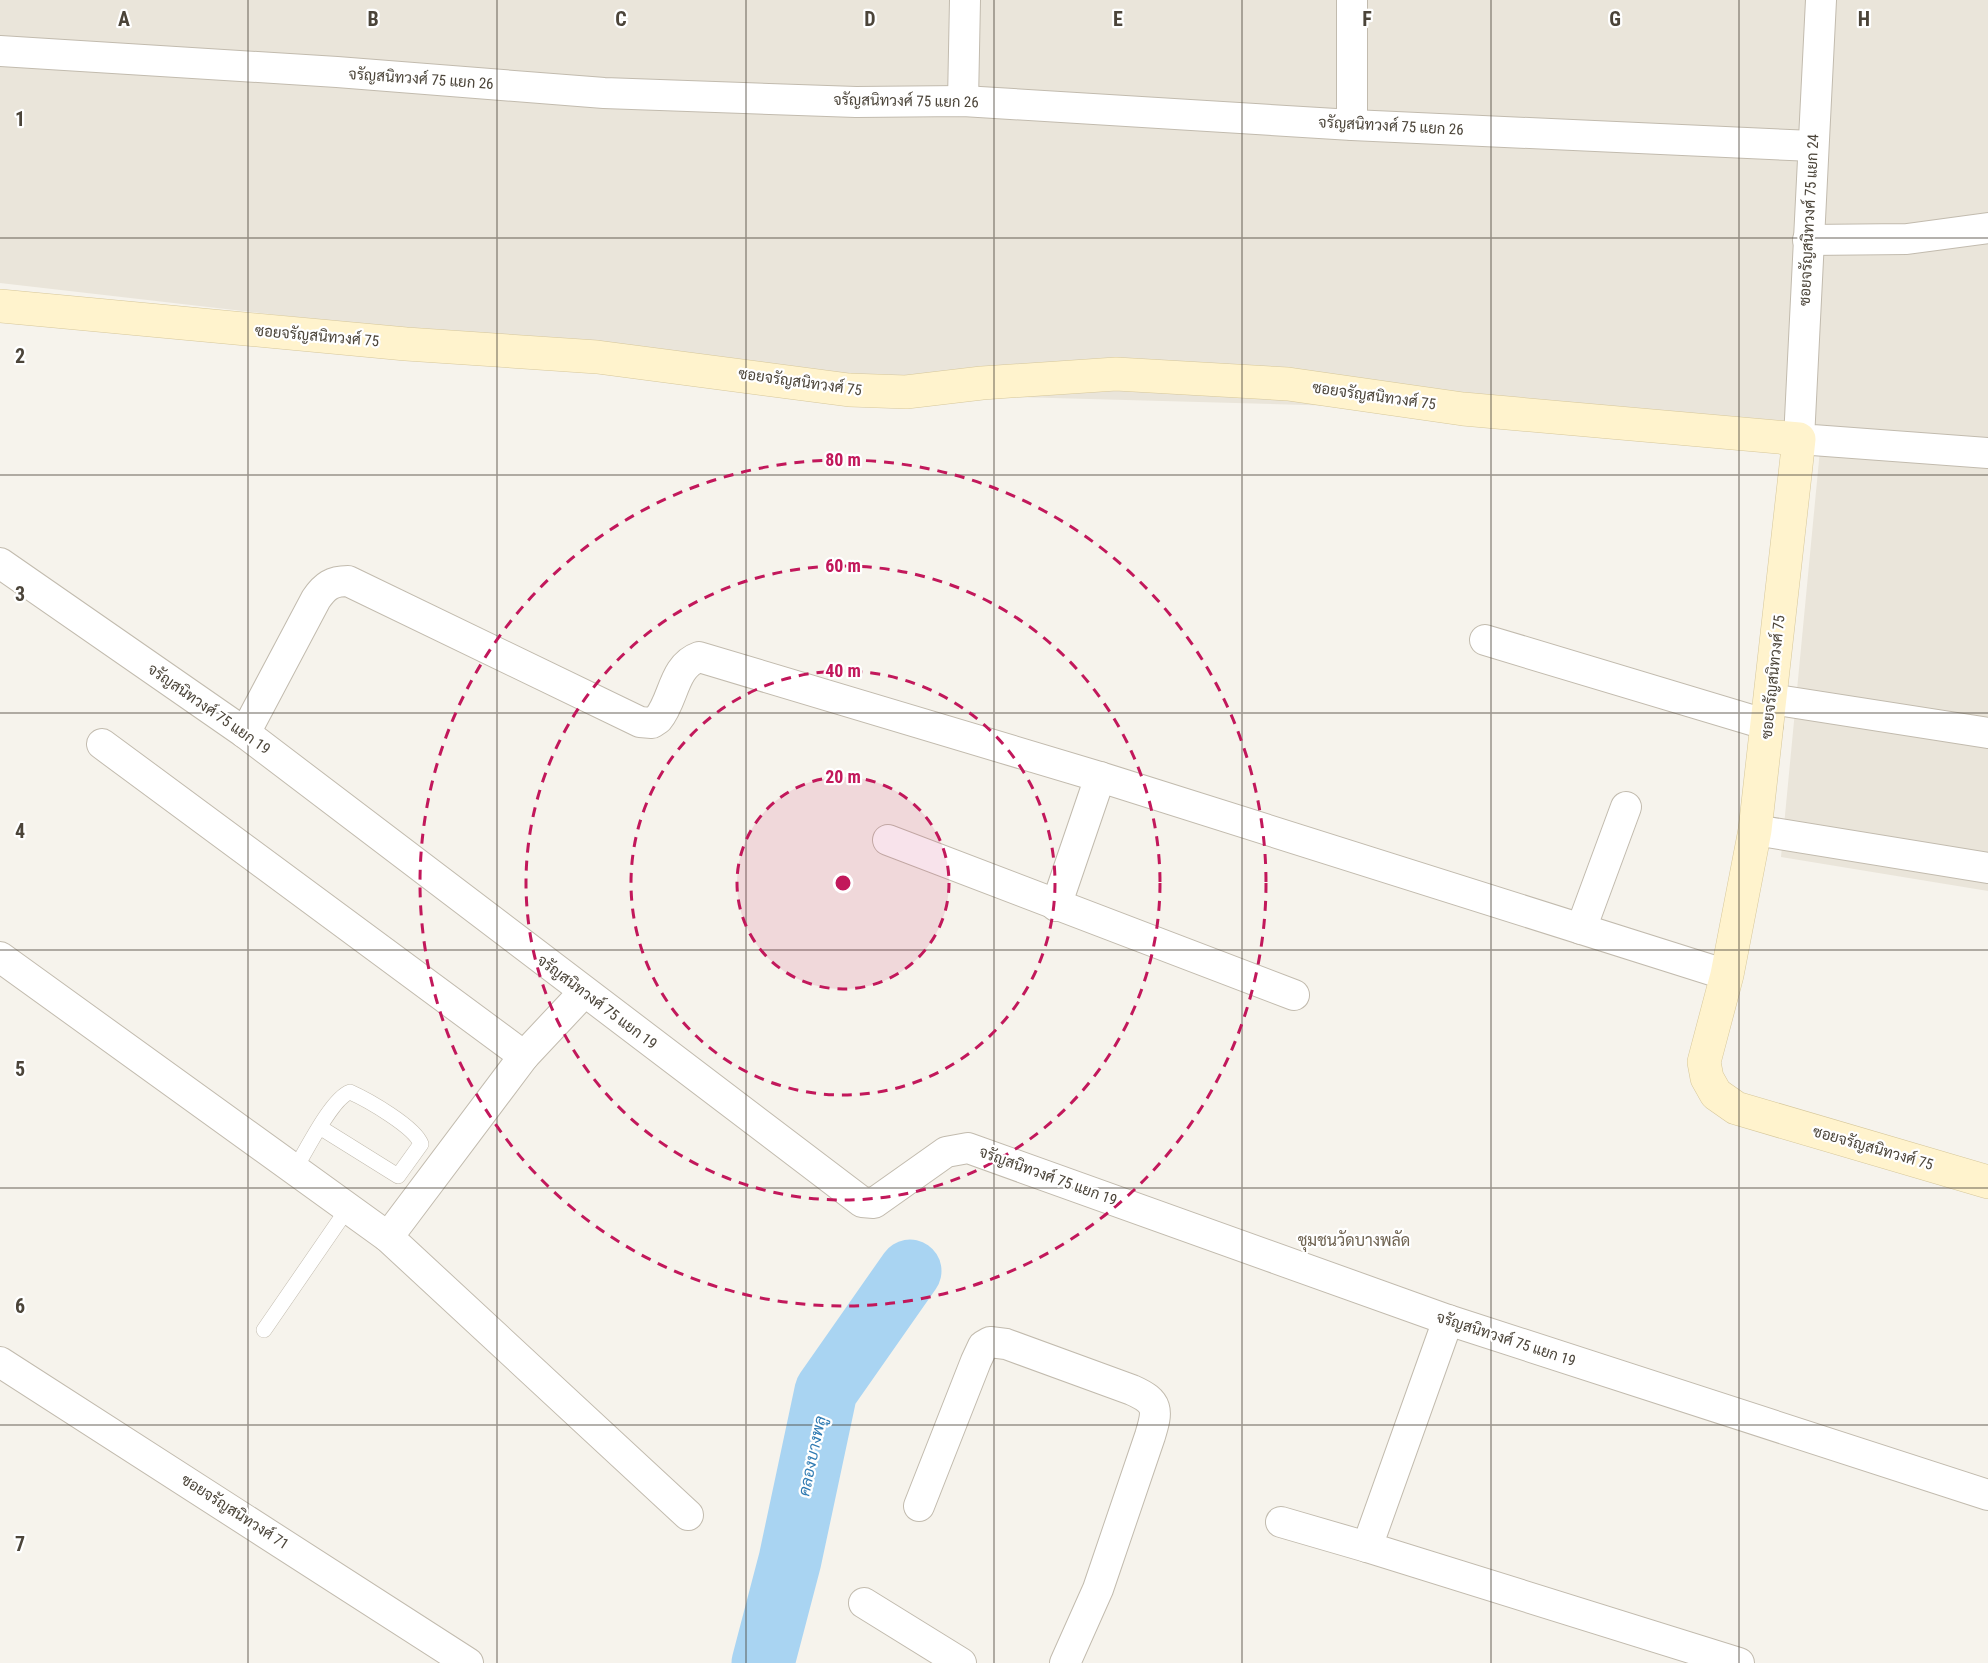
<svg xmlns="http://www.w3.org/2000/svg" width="1988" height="1663" viewBox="0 0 1988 1663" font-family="'Roboto Condensed',Sarabun,sans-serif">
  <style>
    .residential { fill: #eae5da }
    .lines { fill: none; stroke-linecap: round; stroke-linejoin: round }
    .river { stroke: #a9d4f2; stroke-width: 63 }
    .lane-casing { stroke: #c2bbae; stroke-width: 16 }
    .street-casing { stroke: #c2bbae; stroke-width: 32 }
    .secondary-casing { stroke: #d6c79b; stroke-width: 34 }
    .lane { stroke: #fff; stroke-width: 15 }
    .street { stroke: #fff; stroke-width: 30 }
    .secondary { stroke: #fff3cd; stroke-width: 33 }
    .grid { fill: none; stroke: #4b4439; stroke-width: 1.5; stroke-opacity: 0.55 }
    .ring { fill: none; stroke: #c2185b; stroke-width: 3; stroke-dasharray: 10 8 }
    .labels { text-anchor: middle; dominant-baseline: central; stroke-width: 4.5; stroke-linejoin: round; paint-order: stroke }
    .street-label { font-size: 15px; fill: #4b4439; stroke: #fff }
    .neighbourhood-label { font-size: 16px; fill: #6e6250; stroke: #fff }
    .water-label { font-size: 16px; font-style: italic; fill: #2e7ab2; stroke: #fff }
    .grid-label { font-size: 20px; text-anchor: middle; font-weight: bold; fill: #4b4439; stroke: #fff; stroke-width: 4.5; stroke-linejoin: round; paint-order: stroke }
    .centre { fill: #c2185b; stroke: #fff; stroke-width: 3 }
    .ring-label { font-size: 18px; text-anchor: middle; font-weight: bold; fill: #c2185b; stroke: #fff; stroke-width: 4.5; stroke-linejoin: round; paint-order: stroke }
  </style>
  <rect width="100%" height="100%" fill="#f6f3ec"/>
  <path class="residential" d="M0,0H1988V891L1781,857L1822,429L1666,415L979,396L0,283Z"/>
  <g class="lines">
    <path class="river" d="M763,1663L790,1560L826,1391L910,1271"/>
    <g class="lane-casing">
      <g id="lane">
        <path d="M295,1169C306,1151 332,1098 350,1092C368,1100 415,1127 421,1144L398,1176L321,1128"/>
        <path d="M264,1330L348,1208"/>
      </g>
    </g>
    <g class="street-casing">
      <g id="street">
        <path d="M1821,0L1799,439L1988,453"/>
        <path d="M0,51L337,72L604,93L856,102L963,101L1352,125L1813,146"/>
        <path d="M963,101L965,0"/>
        <path d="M1352,125V0"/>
        <path d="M1808,240L1907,239L1988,228"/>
        <path d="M0,563L245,733L862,1202L874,1203L946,1152L968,1148L1448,1320L1988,1495"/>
        <path d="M1485,640L1768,725"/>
        <path d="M1771,699L1988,733"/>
        <path d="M245,733L316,599C325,586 332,581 348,581L640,722L652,723L658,719C674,700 673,666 699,657L1100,777L1727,975"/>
        <path d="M102,744L524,1056L388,1237"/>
        <path d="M1755,830L1988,868"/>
        <path d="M888,840L1294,995"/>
        <path d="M1056,906L1100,777"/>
        <path d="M1581,929L1626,807"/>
        <path d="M0,957L388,1237L688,1515"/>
        <path d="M524,1056L584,992"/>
        <path d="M1448,1320L1367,1547L1739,1663"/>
        <path d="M0,1362L468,1663"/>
        <path d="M919,1506L976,1361L983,1346L990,1342L1006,1344L1132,1390C1159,1402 1158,1410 1150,1436L1098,1589L1065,1663"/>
        <path d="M1281,1522L1367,1547"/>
        <path d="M864,1603L961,1663"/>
      </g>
    </g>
    <g class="secondary-casing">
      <path id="secondary" d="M0,306L406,344L597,357L849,390L906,392L982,383L1116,374L1288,384L1463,409L1799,439L1755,830L1727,975L1704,1062L1707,1078L1716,1094L1736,1108L1988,1182"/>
    </g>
    <use href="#lane" class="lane"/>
    <use href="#street" class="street"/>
    <use href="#secondary" class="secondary"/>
  </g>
  <path class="grid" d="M248,0V1663M497,0V1663M746,0V1663M994,0V1663M1242,0V1663M1491,0V1663M1739,0V1663M0,238H1988M0,475H1988M0,713H1988M0,950H1988M0,1188H1988M0,1425H1988"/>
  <circle cx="843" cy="883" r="106" fill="#c2185b" fill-opacity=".12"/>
  <g class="ring">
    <circle cx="843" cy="883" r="106"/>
    <circle cx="843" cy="883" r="212"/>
    <circle cx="843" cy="883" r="317"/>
    <circle cx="843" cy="883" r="423"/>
  </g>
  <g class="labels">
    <g class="street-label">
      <text transform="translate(421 79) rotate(4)">จรัญสนิทวงศ์ 75 แยก 26</text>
      <text transform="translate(906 101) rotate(1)">จรัญสนิทวงศ์ 75 แยก 26</text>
      <text transform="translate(1391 126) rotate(3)">จรัญสนิทวงศ์ 75 แยก 26</text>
      <text transform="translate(1809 220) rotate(-87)">ซอยจรัญสนิทวงศ์ 75 แยก 24</text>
      <text transform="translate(317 336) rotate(5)">ซอยจรัญสนิทวงศ์ 75</text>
      <text transform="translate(800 382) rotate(8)">ซอยจรัญสนิทวงศ์ 75</text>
      <text transform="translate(1374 396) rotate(8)">ซอยจรัญสนิทวงศ์ 75</text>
      <text transform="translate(1773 677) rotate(-84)">ซอยจรัญสนิทวงศ์ 75</text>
      <text transform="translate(209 709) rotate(35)">จรัญสนิทวงศ์ 75 แยก 19</text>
      <text transform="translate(597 1002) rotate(37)">จรัญสนิทวงศ์ 75 แยก 19</text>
      <text transform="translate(1873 1148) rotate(16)">ซอยจรัญสนิทวงศ์ 75</text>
      <text transform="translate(1048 1176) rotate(20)">จรัญสนิทวงศ์ 75 แยก 19</text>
      <text transform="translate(1506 1339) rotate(18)">จรัญสนิทวงศ์ 75 แยก 19</text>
      <text transform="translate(235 1512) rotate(33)">ซอยจรัญสนิทวงศ์ 71</text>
    </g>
    <g class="neighbourhood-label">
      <text x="1354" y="1240">ชุมชนวัดบางพลัด</text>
    </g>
    <g class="water-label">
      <text transform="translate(812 1456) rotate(-78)">คลองบางพลู</text>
    </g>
  </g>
  <g class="grid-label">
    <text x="124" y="26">A</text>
    <text x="373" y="26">B</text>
    <text x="621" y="26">C</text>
    <text x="870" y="26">D</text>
    <text x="1118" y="26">E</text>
    <text x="1367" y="26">F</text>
    <text x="1615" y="26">G</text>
    <text x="1864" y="26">H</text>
    <text x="20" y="126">1</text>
    <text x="20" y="363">2</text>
    <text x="20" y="601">3</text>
    <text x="20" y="838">4</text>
    <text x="20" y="1076">5</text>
    <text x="20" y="1313">6</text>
    <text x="20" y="1551">7</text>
  </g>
  <circle cx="843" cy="883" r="9" class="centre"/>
  <g class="ring-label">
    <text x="843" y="466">80 m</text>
    <text x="843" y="572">60 m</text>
    <text x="843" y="677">40 m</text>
    <text x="843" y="783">20 m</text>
  </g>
</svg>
